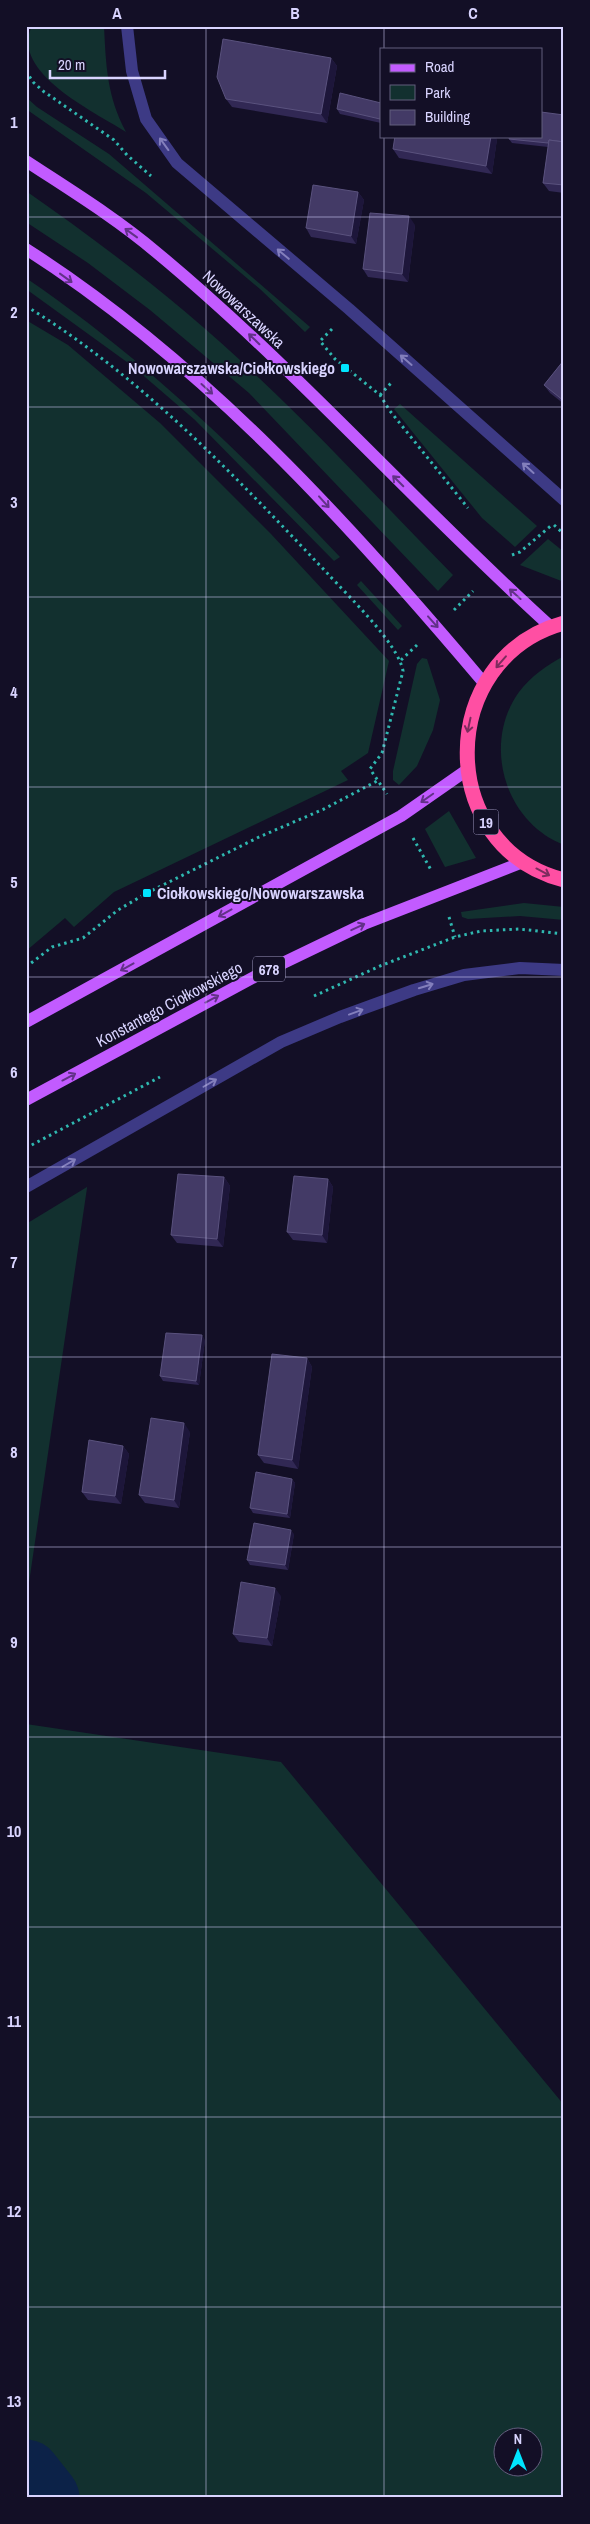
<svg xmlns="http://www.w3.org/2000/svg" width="590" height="2524" viewBox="0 0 590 2524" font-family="'Archivo Narrow',sans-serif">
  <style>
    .green { fill: #12302f; fill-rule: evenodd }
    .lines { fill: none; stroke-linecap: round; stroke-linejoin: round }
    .river { stroke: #0c2248; stroke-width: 69 }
    .path { stroke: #2fb8b0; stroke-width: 3; stroke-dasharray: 2.5 4; stroke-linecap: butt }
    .minor { stroke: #3d3a85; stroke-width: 12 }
    .major { stroke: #c25bff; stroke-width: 12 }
    .highway { stroke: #ff4fa3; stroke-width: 15 }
    .wall { fill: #312854 }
    .shaded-wall { fill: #1d163a }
    .building { fill: #433a66; stroke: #5a527e }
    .oneway { stroke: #837fbc }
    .oneway2 { stroke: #623188 }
    .oneway3 { stroke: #7d2c5e }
    .grid { fill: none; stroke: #d9d4ff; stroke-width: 1; stroke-opacity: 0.55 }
    .poi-dot { fill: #00e5ff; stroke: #130f26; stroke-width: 2 }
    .labels { text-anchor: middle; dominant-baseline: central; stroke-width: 4; stroke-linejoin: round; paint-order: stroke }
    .shield { fill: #130f26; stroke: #9e99be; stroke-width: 1 }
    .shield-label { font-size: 15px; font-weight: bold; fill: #d9d4ff }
    .street-label { font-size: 16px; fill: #d9d4ff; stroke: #130f26 }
    .poi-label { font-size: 16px; font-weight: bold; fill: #d9d4ff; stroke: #130f26; text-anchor: end }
    .neatline { fill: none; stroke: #d9d4ff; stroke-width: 2 }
    .grid-label { font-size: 16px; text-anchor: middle; font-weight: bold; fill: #d9d4ff }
  </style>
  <rect width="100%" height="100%" fill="#130f26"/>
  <g class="green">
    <path d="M32,26H104C106,66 107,96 126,132C95,112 9,72 32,26Z"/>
    <path d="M26,97L37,107L109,154L310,327L305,332L260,289L146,193L26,109Z"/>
    <path d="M26,191C108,248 187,309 259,378C326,441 388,509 453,575L438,591L249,393L150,310L88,263L26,222Z"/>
    <path d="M26,278C146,360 241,453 340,557L334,561L195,420L131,365L26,289Z"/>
    <path d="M26,320L68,345L160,423L271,534L389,661L368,753L341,771L348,780L114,892L74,927L65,918L26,951Z"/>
    <path d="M400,404L537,526L515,547L482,518L394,409Z"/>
    <path d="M548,539L564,552V582L520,565Z"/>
    <path d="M361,581L402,626L398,630L357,585Z"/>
    <path d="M564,656V845C504,822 482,743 519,692C531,676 547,665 564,656Z"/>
    <path d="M422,658L427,659L440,700L433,730L417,766L399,785L393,780V771L417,664Z"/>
    <path d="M449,811L476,858L445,867L425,829Z"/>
    <path d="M524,903L564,907V920L520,916L468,919L462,917L461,912Z"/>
    <path d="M87,1187V1188L26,1603V1224Z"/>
    <path d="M26,1724L281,1762L564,2105V2498H26ZM502,2436H532V2466H502Z"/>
  </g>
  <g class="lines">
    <path class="river" d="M26,2474L45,2498"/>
    <g class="path">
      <path d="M26,71L33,82L43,91L114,140L127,155L151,176"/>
      <path d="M26,306C142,377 235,476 328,574C348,596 398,643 403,671L382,753L370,769L387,794"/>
      <path d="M332,329L320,341L335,359L380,395L390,411L468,508"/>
      <path d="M380,395L392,382"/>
      <path d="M554,525L564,534"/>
      <path d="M512,555L520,552L553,524"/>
      <path d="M454,610L473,591"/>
      <path d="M401,660L417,645"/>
      <path d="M413,838L431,870"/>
      <path d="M449,917L455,937"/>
      <path d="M26,967L52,947L83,938L118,910L147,893L259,837L324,809L377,781"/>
      <path d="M314,996L380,966L455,937L481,931L519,929L564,934"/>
      <path d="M26,1148L160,1077"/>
    </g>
    <g class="minor">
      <path d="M127,26L132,71L146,119L177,163L349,309L564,500"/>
      <path d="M26,1187L281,1042L340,1017L414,990L464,975L520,968L564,970"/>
    </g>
    <g class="major">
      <path d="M26,161C70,190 116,218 156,252C296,368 416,505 551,627"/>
      <path d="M26,249C204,363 349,523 484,683"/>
      <path d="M26,1022L401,816L467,770"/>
      <path d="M26,1100L256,976L364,924L523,862"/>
    </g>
    <path class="highway" d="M564,623C436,658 434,847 564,880"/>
  </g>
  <g class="wall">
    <path d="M331,58L337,66L327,123L232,107L226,99Z"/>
    <path d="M381,103V123L340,114L337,109Z"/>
    <path d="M564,115V193L549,191L543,183L548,147L512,143L509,139Z"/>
    <path d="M497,139L492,174L399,158L393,149Z"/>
    <path d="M358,192L364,200L356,244L311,237L306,228Z"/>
    <path d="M415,225L408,282L368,277L363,269Z"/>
    <path d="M564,360V404L550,393L544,385Z"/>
    <path d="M224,1177L230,1186L223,1247L177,1243L171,1235Z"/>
    <path d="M328,1179L333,1187L327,1243L293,1240L287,1232Z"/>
    <path d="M205,1340L199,1385L163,1381L160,1376Z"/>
    <path d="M307,1358L312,1367L298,1469L264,1463L258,1455Z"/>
    <path d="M190,1432L179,1508L145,1503L139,1495Z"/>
    <path d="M123,1446L129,1454L121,1504L88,1500L82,1492Z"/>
    <path d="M292,1479L295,1483L290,1518L253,1513L250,1508Z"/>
    <path d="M294,1534L288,1570L250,1565L247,1560Z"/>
    <path d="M281,1596L272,1646L239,1642L233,1634Z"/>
  </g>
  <g class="shaded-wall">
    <path d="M331,58L337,66L327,123L321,114Z"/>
    <path d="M491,136H495L497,139L492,174L486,166Z"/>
    <path d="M358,192L364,200L356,244L351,236Z"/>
    <path d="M409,216L415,225L408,282L402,274Z"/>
    <path d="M224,1177L230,1186L223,1247L217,1239Z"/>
    <path d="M328,1179L333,1187L327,1243L322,1235Z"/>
    <path d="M202,1335L205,1340L199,1385L196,1381Z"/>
    <path d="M307,1358L312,1367L298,1469L292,1460Z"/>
    <path d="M184,1423L190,1432L179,1508L174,1500Z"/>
    <path d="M123,1446L129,1454L121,1504L115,1496Z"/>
    <path d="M292,1479L295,1483L290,1518L287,1514Z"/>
    <path d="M291,1530L294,1534L288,1570L285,1565Z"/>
    <path d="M275,1588L281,1596L272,1646L267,1638Z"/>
  </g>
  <g class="building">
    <path d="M223,39L331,58L321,114L226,99L217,77Z"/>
    <path d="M340,93L381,103V114L380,119L337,109Z"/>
    <path d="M541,112L564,115V142L549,140L548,143L509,139L510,136H541Z"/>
    <path d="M395,136H491L486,166L393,149Z"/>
    <path d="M549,140L564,142V185L543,183Z"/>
    <path d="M313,185L358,192L351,236L306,228Z"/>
    <path d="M370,213L409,216L402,274L363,269Z"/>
    <path d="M564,360V401L544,385Z"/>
    <path d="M178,1174L224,1177L217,1239L171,1235Z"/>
    <path d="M294,1176L328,1179L322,1235L287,1232Z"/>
    <path d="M166,1333L202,1335L196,1381L160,1376Z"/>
    <path d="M272,1354L307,1358L292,1460L258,1455Z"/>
    <path d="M151,1418L184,1423L174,1500L139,1495Z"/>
    <path d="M89,1440L123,1446L115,1496L82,1492Z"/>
    <path d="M256,1472L292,1479L287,1514L250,1508Z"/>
    <path d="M254,1523L291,1530L285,1565L247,1560Z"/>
    <path d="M241,1582L275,1588L267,1638L233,1634Z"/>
  </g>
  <defs><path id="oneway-shaft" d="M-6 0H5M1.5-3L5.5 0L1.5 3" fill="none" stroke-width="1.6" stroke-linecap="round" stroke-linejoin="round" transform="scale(1.25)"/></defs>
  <g class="oneway">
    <use href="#oneway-shaft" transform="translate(164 144) rotate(-126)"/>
    <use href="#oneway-shaft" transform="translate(283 254) rotate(-140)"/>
    <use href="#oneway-shaft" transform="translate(406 360) rotate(-139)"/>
    <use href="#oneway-shaft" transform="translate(528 468) rotate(-138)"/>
    <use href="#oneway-shaft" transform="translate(426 986) rotate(-17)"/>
    <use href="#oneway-shaft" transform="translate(356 1012) rotate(-20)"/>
    <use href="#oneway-shaft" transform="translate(210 1083) rotate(-30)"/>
    <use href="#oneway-shaft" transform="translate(69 1163) rotate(-30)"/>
  </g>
  <g class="oneway2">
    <use href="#oneway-shaft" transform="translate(131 233) rotate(-144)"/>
    <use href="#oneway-shaft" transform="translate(66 278) rotate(36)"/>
    <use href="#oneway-shaft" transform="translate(254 339) rotate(-136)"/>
    <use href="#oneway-shaft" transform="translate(207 389) rotate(42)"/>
    <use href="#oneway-shaft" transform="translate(398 481) rotate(-135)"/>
    <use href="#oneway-shaft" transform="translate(324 502) rotate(48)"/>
    <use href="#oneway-shaft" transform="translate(515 594) rotate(-138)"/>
    <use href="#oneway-shaft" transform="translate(433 622) rotate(48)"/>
    <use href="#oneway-shaft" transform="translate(427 798) rotate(145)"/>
    <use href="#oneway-shaft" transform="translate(225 913) rotate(151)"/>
    <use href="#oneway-shaft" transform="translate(358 927) rotate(-25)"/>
    <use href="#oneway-shaft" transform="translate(127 967) rotate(151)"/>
    <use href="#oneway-shaft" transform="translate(212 999) rotate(-28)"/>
    <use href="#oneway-shaft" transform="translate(69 1077) rotate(-28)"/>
  </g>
  <g class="oneway3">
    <use href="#oneway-shaft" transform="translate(501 662) rotate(131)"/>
    <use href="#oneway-shaft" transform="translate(469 725) rotate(102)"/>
    <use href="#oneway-shaft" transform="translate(543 872) rotate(28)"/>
  </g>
  <path class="grid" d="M206,26V2498M384,26V49M384,136V2498M26,217H564M26,407H564M26,597H564M26,787H564M26,977H564M26,1167H564M26,1357H564M26,1547H564M26,1737H564M26,1927H564M26,2117H564M26,2307H564"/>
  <g class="poi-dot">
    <rect x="340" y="363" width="10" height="10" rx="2.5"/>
    <rect x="142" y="888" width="10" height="10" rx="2.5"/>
  </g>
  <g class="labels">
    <g class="shield">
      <rect x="473.5" y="809.5" width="25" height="25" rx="4"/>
      <rect x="253" y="956.5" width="32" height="25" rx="4"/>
    </g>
    <g class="shield-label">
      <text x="486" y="822">19</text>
      <text x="269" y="969">678</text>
    </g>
    <g class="street-label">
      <text transform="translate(244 309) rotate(43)">Nowowarszawska</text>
      <text transform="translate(169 1004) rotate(-28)">Konstantego Ciołkowskiego</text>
    </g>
    <g class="poi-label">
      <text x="335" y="368">Nowowarszawska/Ciołkowskiego</text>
      <text x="157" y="893" text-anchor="start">Ciołkowskiego/Nowowarszawska</text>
    </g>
  </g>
  <rect width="590" height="2524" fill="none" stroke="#130f26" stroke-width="55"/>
  <rect x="380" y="48" width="162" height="90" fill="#130f26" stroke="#625e7d"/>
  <rect x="390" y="64" width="25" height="8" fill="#c25bff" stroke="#625e7d"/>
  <text x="425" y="72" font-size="15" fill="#d9d4ff">Road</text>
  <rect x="390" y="85" width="25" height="15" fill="#12302f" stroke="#625e7d"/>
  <text x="425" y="98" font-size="15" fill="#d9d4ff">Park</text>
  <rect x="390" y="110" width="25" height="15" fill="#433a66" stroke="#625e7d"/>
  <text x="425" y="122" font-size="15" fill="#d9d4ff">Building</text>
  <g transform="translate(518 2452)"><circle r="24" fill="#130f26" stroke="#625e7d"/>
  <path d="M0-4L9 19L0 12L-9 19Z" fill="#00e5ff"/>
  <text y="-8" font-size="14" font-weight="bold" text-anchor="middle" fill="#d9d4ff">N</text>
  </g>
  <path d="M50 70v8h115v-8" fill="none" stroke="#d9d4ff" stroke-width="2.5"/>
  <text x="58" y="70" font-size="15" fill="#d9d4ff" stroke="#130f26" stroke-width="4" paint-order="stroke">20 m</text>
  <rect x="28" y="28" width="534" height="2468" class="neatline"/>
  <g class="grid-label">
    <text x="117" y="19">A</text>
    <text x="295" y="19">B</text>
    <text x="473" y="19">C</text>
    <text x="14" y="128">1</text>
    <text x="14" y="318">2</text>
    <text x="14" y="508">3</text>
    <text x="14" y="698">4</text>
    <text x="14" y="888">5</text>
    <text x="14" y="1078">6</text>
    <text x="14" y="1268">7</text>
    <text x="14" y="1458">8</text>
    <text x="14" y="1648">9</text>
    <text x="14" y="1837">10</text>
    <text x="14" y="2027">11</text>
    <text x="14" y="2217">12</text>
    <text x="14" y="2407">13</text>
  </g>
</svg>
